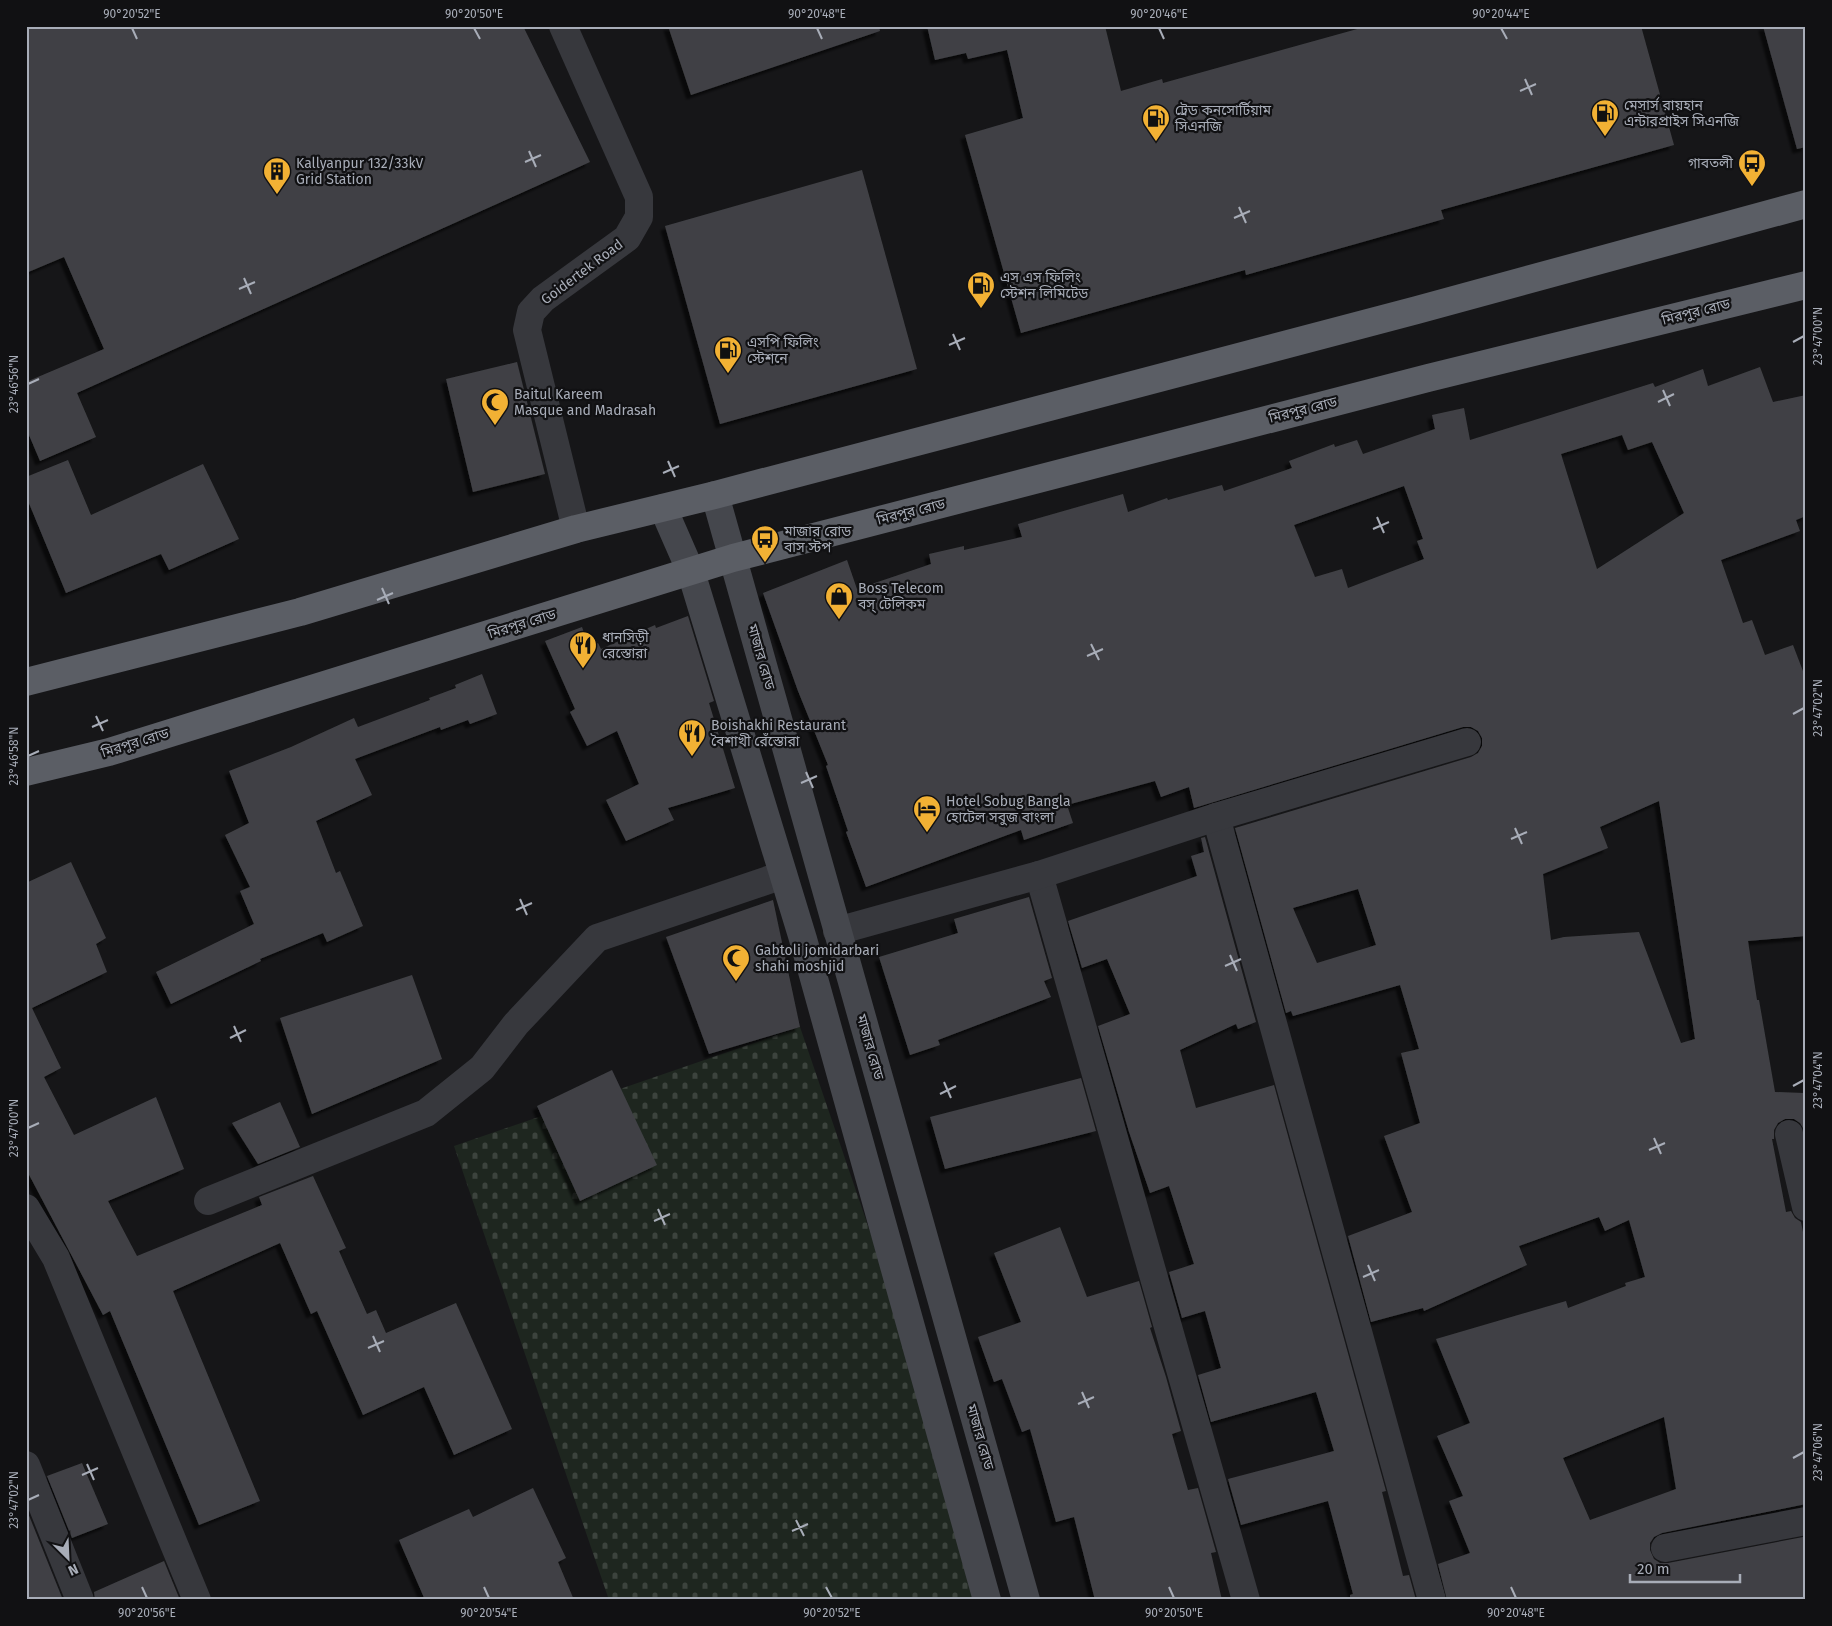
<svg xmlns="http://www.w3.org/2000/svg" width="1832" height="1626" viewBox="0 0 1832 1626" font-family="'Fira Sans','Noto Sans Bengali',sans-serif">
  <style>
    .cemetery { fill: url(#cemetery-stones) }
    .building { fill: #404145; fill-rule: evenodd; filter: url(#shadow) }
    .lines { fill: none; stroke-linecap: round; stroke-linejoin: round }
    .minor { stroke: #37383d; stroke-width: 28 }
    .secondary { stroke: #45474d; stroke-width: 28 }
    .trunk { stroke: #5b5e65; stroke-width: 28 }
    .ticks { fill: none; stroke: #a8adb8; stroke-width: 2 }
    .labels { text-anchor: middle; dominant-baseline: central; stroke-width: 4.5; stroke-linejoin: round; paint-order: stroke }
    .poi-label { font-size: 14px; fill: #a8adb8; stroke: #111113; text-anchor: start }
    .street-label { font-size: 14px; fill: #a8adb8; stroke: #111113 }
    .neatline { fill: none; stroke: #a8adb8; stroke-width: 2 }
    .ticks-label { font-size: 12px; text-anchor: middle; fill: #a8adb8 }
  </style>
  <defs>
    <pattern id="cemetery-stones" width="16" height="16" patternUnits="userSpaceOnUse" patternTransform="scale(1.25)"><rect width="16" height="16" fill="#1e261f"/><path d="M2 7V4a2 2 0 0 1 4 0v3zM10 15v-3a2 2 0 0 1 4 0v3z" fill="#3c433d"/></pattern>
    <filter id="shadow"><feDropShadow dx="-4.5" dy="4.5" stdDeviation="1" flood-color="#0009"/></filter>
  </defs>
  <rect width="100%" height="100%" fill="#161618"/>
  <path class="cemetery" d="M800,1027L996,1600H609L454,1146Z"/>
  <g class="building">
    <path d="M26,26H523L590,162L77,393L96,437L40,461L26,428V382L104,349L64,257L26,273Z"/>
    <path d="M668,26H879L880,31L691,95Z"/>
    <path d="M927,26H1105L1121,91L1162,79L1163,83L1368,26H1641L1674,145L1441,210L1444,219L1246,275L1245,270L1021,333L965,135L1023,118L1007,50L968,59L966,53L935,60Z"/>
    <path d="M1763,26H1806V147L1797,149Z"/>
    <path d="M862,170L917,369L720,424L665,226Z"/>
    <path d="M517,362L545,474L473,492L446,379Z"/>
    <path d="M1760,367L1773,402L1806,395V516L1796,520L1800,531L1721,560L1743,623L1752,620L1765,655L1793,645L1806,679V936L1748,941L1757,1000H1759L1775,1092L1804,1093L1803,1128L1800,1123L1794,1119H1785L1778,1123L1774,1130V1139H1772L1786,1212L1791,1211L1795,1218L1801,1222L1806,1247V1504L1662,1533L1654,1537L1650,1543V1550L1654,1559L1660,1563H1668L1803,1537L1806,1550V1600H1447L1438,1564L1470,1553L1449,1501L1463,1496L1437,1436L1470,1423L1436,1339L1566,1301L1568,1308L1626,1286L1625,1283L1645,1277L1629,1220L1605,1231L1599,1217L1519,1246L1527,1265L1424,1311L1423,1308L1371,1322L1348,1236L1412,1212L1384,1136L1420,1123L1401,1053L1419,1049L1400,985L1293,1016L1291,1011L1286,1013L1235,828L1471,757L1478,753L1482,746V738L1478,731L1471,727H1463L1194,808L1189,787L1161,797L1155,781L1067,805L1073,823L1024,840L1021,830L866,887L846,832L848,831L826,766L828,765L798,691L763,593L847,560L857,589L931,564L929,554L964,546V550L1022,537L1018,524L1123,494L1128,512L1167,498L1168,500L1222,485L1224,491L1292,468L1289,461L1334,444L1335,447L1357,440L1363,454L1435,429L1432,415L1464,408L1470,440L1653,383L1655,387L1703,369L1708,386ZM1622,435L1628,450L1652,442L1684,513L1597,569L1561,454ZM1404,486L1423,539L1417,541L1424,559L1348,588L1342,569L1315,577L1294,525ZM1659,801L1695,1039L1681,1043L1639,932L1564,937L1551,940L1543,874L1608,848L1600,827ZM1358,889L1376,945L1317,963L1293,908ZM1664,1417L1676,1489L1590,1520L1563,1458Z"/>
    <path d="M68,460L91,515L203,464L239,539L169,570L161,554L66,593L26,496V477Z"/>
    <path d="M688,616L714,701L709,703L735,788L668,808L674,820L626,841L606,800L639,784L617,731L587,746L570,712L575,709L545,641L582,627L589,647L598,643L601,649L655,625L656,628Z"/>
    <path d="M482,674L497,714L470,724L468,720L441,730L440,727L355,759L372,795L316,821L336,873L340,871L363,926L327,942L323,933L260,959L261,961L171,1004L156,972L254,924L240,891L250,887L225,835L249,823L229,771L291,747L354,718L358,727L430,700L429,698L456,688L455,685Z"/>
    <path d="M1205,837L1256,1022L1238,1029L1236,1024L1180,1050L1196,1108L1274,1085L1386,1491L1382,1492L1403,1576L1409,1575L1416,1600H1350V1595L1353,1594L1328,1501L1241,1525L1228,1479L1334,1451L1316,1392L1211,1422L1198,1375L1221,1368L1205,1311L1182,1318L1169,1272L1194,1264L1169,1186L1150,1193L1129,1132L1098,1026L1130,1014L1107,959L1082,968L1068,921L1197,876L1191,856L1204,852L1201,838Z"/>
    <path d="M71,862L106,938L96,944L107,972L32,1008L61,1068L44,1077L74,1135L156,1097L184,1169L108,1201L137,1256L262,1205L259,1197L313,1176L346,1248L339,1251L367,1314L376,1310L386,1333L456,1303L512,1429L454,1455L424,1387L363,1415L317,1311L311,1314L280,1243L173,1291L260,1501L199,1525L110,1311L103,1315L26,1169V883Z"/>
    <path d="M1029,897L1052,978L1044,981L1051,997L938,1040L940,1045L910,1055L879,957L958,933L954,919Z"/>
    <path d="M773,900L800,1027L709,1054L666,937Z"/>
    <path d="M412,975L442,1059L312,1114L280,1018Z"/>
    <path d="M612,1070L657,1165L580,1201L537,1106Z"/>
    <path d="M1081,1078L1096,1131L945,1169L930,1117Z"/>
    <path d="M280,1102L300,1147L258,1164L232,1123Z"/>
    <path d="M1060,1227L1087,1297L1139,1281L1152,1327L1150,1328L1166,1377L1181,1431L1172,1434L1188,1490L1198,1488L1216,1552L1211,1553L1222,1600H1095L1074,1517L1056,1522L1030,1429L1022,1432L1002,1379L994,1382L978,1337L1021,1322L994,1253Z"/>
    <path d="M82,1463L108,1524L72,1538L47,1476Z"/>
    <path d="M533,1488L566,1558L558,1562L574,1600H425L399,1540L469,1509L473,1517Z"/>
    <path d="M26,1508L63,1600H26Z"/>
    <path d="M164,1561L180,1600H95L94,1592Z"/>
  </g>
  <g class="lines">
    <g class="minor">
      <path d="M563,26L639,197V217L627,238L543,299L531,312L527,330L576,529"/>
      <path d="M1216,817L1432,1600"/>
      <path d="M1039,875L1246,1600"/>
      <path d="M837,931L1039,875L1216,817L1467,742"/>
      <path d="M1789,1134L1806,1207"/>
      <path d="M208,1201L426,1113L482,1068L516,1024L597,938L783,875"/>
      <path d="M26,1208L56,1258L197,1600"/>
      <path d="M26,1465L80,1600"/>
      <path d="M1665,1548L1806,1521"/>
    </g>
    <g class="secondary">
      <path d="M715,495L1026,1600"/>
      <path d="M663,508L691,572L803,939L987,1600"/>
    </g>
    <g class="trunk">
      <path d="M26,682L300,612L576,529L715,495L1417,310L1806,204"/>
      <path d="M26,772L109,752L733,558L1428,378L1806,285"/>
    </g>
  </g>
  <path class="ticks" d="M132,28L137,39M474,28L480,39M817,28L822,39M1159,28L1164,39M1501,28L1507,39M1525,79L1532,95M1520,91L1536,84M529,151L536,167M525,162L541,155M1239,207L1246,223M1234,218L1250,211M244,278L251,294M239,289L255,282M953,334L960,350M1793,342L1804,336M949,345L965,338M28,384L39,379M1663,390L1670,406M1658,402L1674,394M668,461L675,477M663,473L679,466M1377,517L1384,533M1373,529L1389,522M382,588L389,604M377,600L393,593M1091,644L1099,660M1087,656L1103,649M1793,714L1804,708M96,716L103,731M92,727L108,720M28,756L39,751M806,772L813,788M801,783L817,776M1515,828L1522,844M1511,839L1527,832M520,899L527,915M516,910L532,903M1230,955L1237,971M1225,966L1241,959M234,1026L241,1042M230,1038L246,1030M944,1082L951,1098M1793,1086L1804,1080M940,1094L956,1086M28,1128L39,1123M1654,1138L1661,1154M1649,1150L1665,1143M658,1209L665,1225M654,1221L670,1214M1368,1265L1375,1281M1363,1277L1379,1270M373,1336L380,1352M368,1348L384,1341M1082,1392L1089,1408M1078,1404L1094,1397M1793,1458L1804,1452M87,1464L94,1480M82,1475L98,1468M28,1500L39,1495M796,1520L804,1536M792,1531L808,1524M142,1587L147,1598M484,1587L489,1598M826,1587L832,1598M1169,1587L1174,1598M1511,1587L1516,1598"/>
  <defs>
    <g id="fuel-pin" transform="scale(1.4375)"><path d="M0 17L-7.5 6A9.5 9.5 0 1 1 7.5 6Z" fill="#f2b134" stroke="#111113"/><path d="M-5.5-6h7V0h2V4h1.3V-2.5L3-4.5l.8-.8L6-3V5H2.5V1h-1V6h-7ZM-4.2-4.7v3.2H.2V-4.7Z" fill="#111"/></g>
    <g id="bus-pin" transform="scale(1.4375)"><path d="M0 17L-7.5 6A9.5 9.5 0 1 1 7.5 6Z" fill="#f2b134" stroke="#111113"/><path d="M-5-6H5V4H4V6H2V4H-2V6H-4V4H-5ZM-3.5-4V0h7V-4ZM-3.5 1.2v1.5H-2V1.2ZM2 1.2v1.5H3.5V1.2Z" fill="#111"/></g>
    <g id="building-pin" transform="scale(1.4375)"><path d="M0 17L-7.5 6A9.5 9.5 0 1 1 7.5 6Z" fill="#f2b134" stroke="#111113"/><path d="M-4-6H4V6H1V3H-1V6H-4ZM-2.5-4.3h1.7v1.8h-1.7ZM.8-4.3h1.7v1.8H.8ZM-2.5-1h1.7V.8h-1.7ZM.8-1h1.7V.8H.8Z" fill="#111"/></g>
    <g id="mosque-pin" transform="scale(1.4375)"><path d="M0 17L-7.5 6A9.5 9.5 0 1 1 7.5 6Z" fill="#f2b134" stroke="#111113"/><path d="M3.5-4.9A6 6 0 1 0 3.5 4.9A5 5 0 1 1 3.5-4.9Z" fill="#111"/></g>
    <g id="shop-pin" transform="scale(1.4375)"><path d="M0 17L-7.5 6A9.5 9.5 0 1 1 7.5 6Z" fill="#f2b134" stroke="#111113"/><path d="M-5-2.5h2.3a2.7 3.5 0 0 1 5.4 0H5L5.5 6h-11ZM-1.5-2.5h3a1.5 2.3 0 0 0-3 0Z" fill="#111"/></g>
    <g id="restaurant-pin" transform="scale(1.4375)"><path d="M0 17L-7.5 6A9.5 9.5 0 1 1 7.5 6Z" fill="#f2b134" stroke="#111113"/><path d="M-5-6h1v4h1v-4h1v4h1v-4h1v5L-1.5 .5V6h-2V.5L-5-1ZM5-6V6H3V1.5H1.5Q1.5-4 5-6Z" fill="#111"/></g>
    <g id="hotel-pin" transform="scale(1.4375)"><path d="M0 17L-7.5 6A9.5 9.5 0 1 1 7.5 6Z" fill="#f2b134" stroke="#111113"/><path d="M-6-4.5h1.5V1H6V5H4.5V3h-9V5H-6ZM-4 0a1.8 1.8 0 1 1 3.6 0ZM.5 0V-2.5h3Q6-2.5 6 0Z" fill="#111"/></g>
  </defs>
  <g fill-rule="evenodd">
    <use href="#fuel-pin" x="1605" y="113"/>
    <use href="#fuel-pin" x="1156" y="118"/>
    <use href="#bus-pin" x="1752" y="163"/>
    <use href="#building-pin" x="277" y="171"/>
    <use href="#fuel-pin" x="981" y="285"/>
    <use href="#fuel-pin" x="728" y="350"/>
    <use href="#mosque-pin" x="495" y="402"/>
    <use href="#bus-pin" x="765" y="539"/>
    <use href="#shop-pin" x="839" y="596"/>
    <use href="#restaurant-pin" x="583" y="645"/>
    <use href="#restaurant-pin" x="692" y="733"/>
    <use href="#hotel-pin" x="927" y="809"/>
    <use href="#mosque-pin" x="736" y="958"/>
  </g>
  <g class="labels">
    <g class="poi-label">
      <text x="1624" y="105">মেসার্স রায়হান<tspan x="1624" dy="16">এন্টারপ্রাইস সিএনজি</tspan></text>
      <text x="1175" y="110">ট্রেড কনসোর্টিয়াম<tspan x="1175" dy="16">সিএনজি</tspan></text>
      <text x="296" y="163">Kallyanpur 132/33kV<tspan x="296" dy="16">Grid Station</tspan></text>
      <text x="1733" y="163" text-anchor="end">গাবতলী</text>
      <text x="1000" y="277">এস এস ফিলিং<tspan x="1000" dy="16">স্টেশন লিমিটেড</tspan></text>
      <text x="747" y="342">এসপি ফিলিং<tspan x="747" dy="16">স্টেশনে</tspan></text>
      <text x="514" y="394">Baitul Kareem<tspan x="514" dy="16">Masque and Madrasah</tspan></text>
      <text x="784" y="531">মাজার রোড<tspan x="784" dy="16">বাস স্টপ</tspan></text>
      <text x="858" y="588">Boss Telecom<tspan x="858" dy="16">বস্ টেলিকম</tspan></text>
      <text x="602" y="637">ধানসিড়ী<tspan x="602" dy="16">রেস্তোরা</tspan></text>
      <text x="711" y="725">Boishakhi Restaurant<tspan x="711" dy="16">বৈশাখী রেঁস্তোরা</tspan></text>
      <text x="946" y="801">Hotel Sobug Bangla<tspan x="946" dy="16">হোটেল সবুজ বাংলা</tspan></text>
      <text x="755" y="950">Gabtoli jomidarbari<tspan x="755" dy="16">shahi moshjid</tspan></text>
    </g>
    <g class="street-label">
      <text transform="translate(582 272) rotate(-37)">Goidertek Road</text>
      <text transform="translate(1696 312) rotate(-14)">মিরপুর রোড</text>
      <text transform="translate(1303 410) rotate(-14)">মিরপুর রোড</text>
      <text transform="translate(911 512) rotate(-14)">মিরপুর রোড</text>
      <text transform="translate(522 624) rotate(-17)">মিরপুর রোড</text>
      <text transform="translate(761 657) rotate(74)">মাজার রোড</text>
      <text transform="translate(135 743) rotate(-17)">মিরপুর রোড</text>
      <text transform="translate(870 1047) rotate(74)">মাজার রোড</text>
      <text transform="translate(980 1437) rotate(74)">মাজার রোড</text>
    </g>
  </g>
  <rect width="1832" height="1626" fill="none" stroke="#111113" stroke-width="55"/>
  <g transform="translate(68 1558) rotate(156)" stroke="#111113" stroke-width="4" paint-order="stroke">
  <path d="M0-4L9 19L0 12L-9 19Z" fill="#a8adb8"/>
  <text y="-8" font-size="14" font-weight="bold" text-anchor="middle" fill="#a8adb8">N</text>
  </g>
  <path d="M1630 1574v8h110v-8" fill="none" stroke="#a8adb8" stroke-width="2.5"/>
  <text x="1637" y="1574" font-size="15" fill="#a8adb8" stroke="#111113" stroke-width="4" paint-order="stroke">20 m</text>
  <rect x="28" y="28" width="1776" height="1570" class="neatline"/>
  <g class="ticks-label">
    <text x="132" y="18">90°20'52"E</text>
    <text x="474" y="18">90°20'50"E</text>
    <text x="817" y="18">90°20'48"E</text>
    <text x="1159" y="18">90°20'46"E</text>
    <text x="1501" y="18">90°20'44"E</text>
    <text transform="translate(1818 336) rotate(-90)" y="4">23°47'00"N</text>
    <text transform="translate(14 384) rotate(-90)" y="4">23°46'56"N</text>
    <text transform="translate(1818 708) rotate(-90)" y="4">23°47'02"N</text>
    <text transform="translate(14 756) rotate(-90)" y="4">23°46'58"N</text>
    <text transform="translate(1818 1080) rotate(-90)" y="4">23°47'04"N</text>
    <text transform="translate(14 1128) rotate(-90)" y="4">23°47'00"N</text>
    <text transform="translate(1818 1452) rotate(-90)" y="4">23°47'06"N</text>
    <text transform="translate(14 1500) rotate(-90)" y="4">23°47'02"N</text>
    <text x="147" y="1617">90°20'56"E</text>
    <text x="489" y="1617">90°20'54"E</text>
    <text x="832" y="1617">90°20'52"E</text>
    <text x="1174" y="1617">90°20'50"E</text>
    <text x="1516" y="1617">90°20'48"E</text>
  </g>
</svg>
